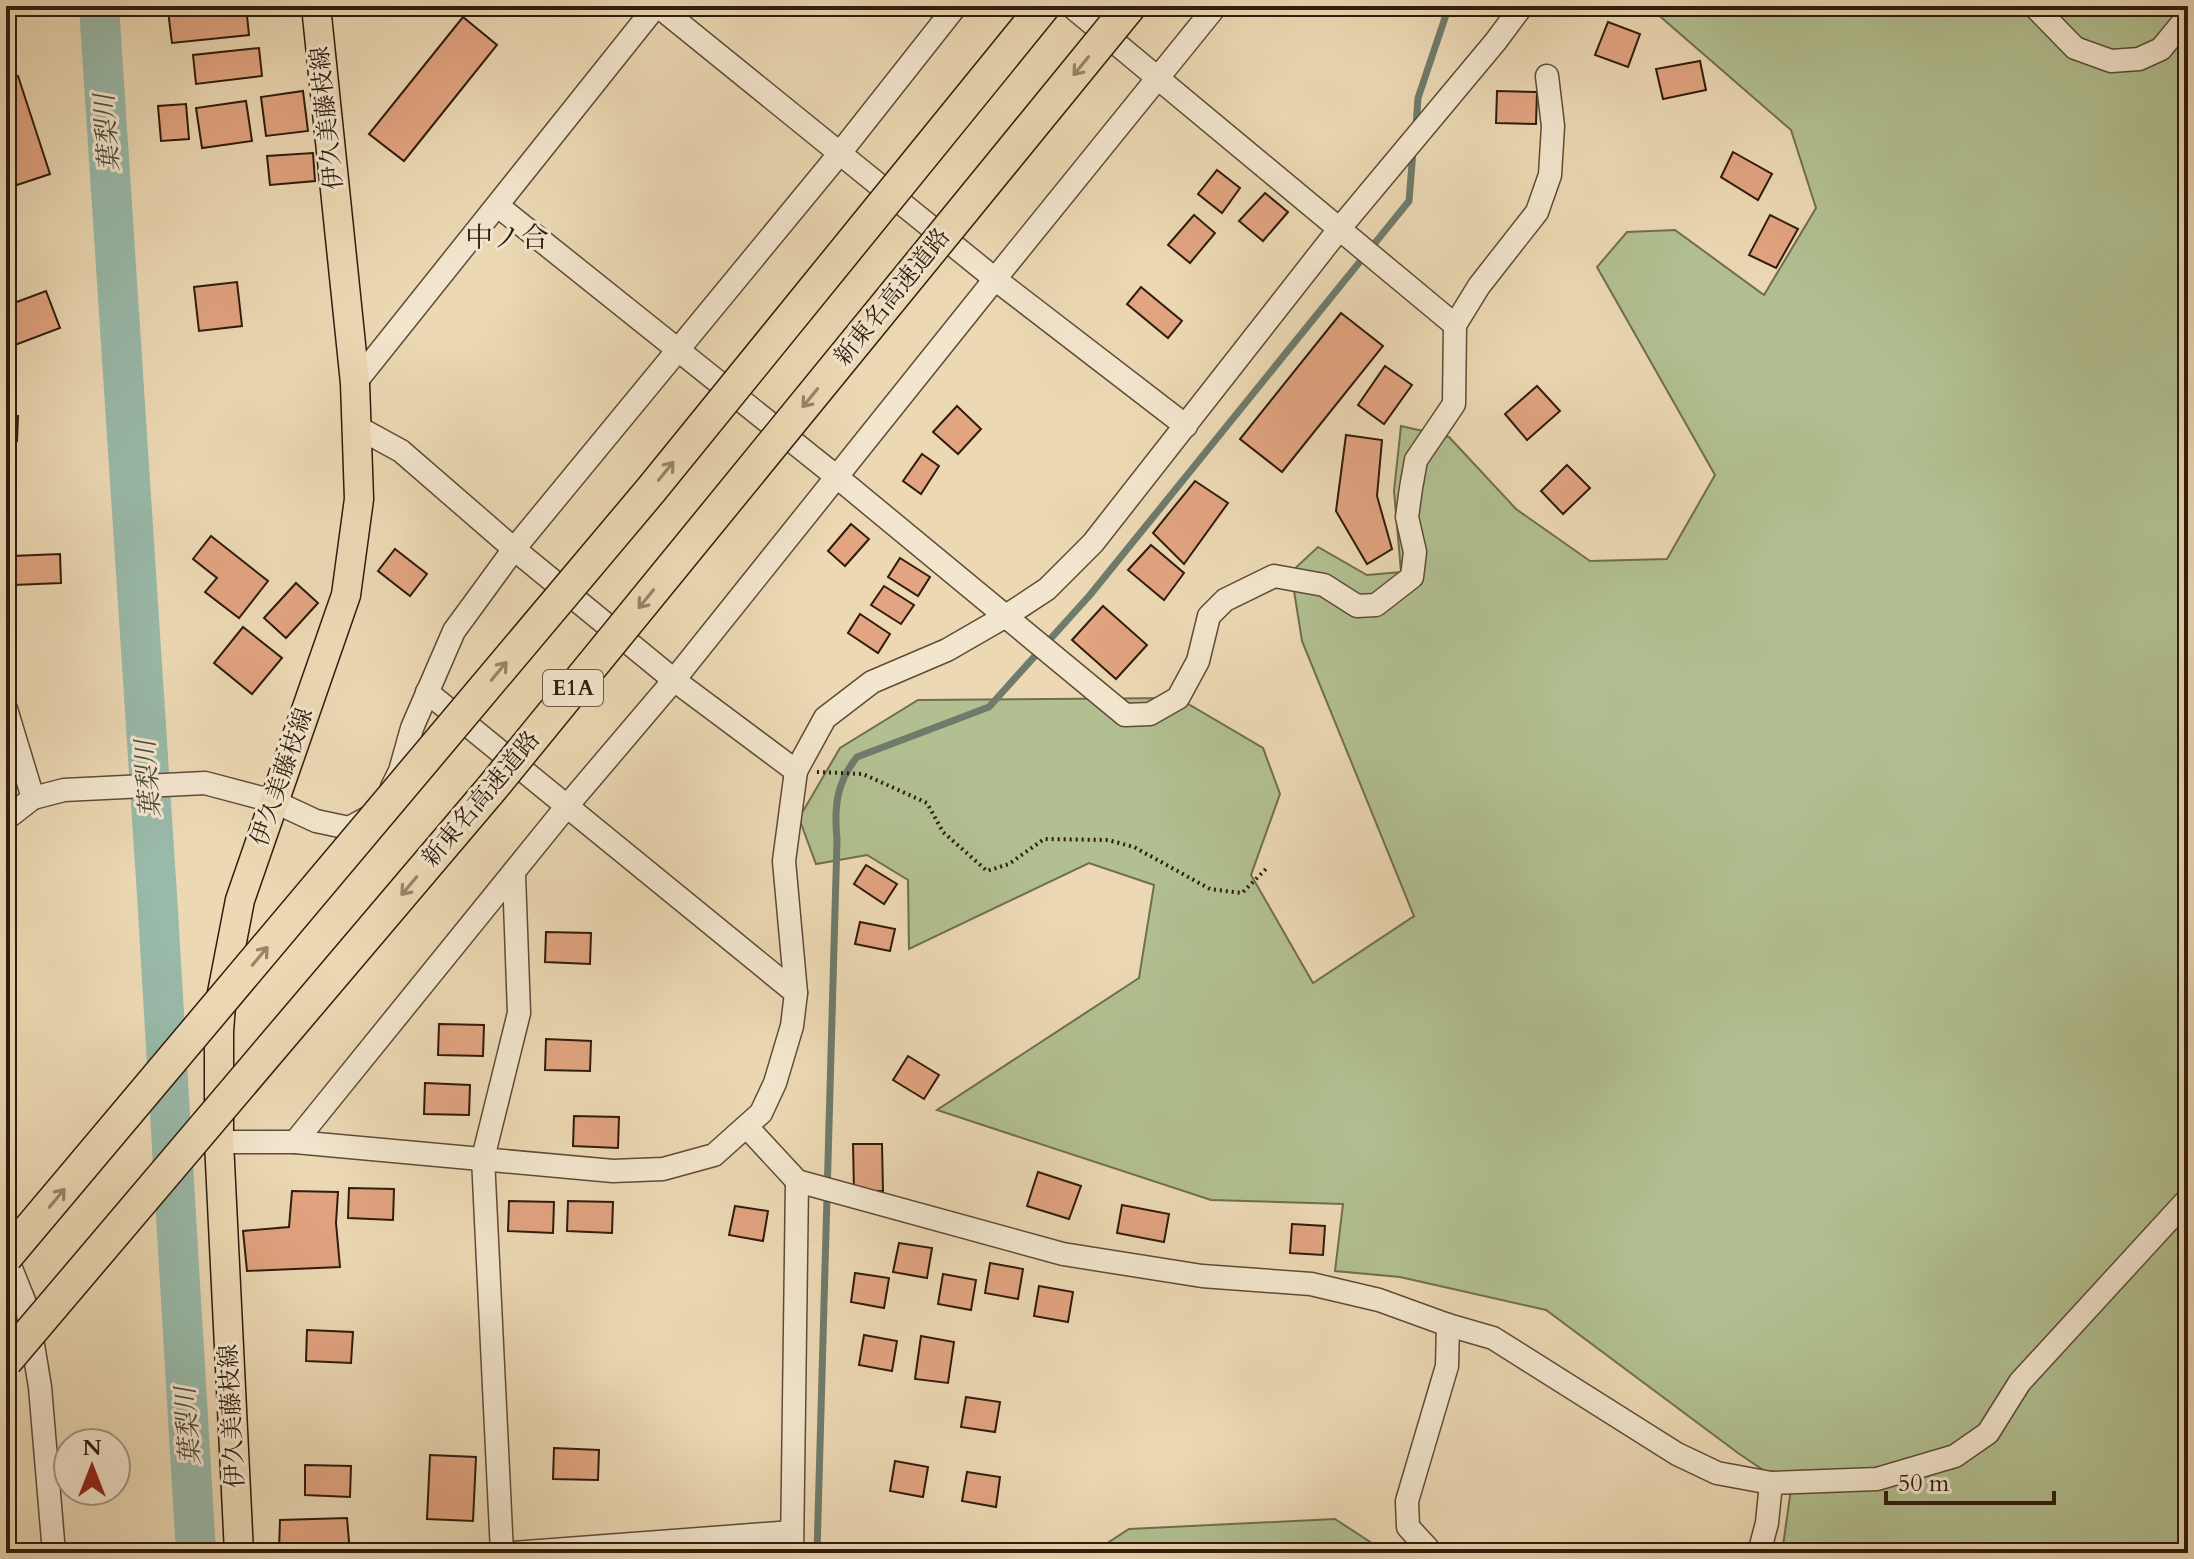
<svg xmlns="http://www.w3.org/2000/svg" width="2194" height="1559" viewBox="0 0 2194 1559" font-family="Cardo,'Noto Serif JP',serif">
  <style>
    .green { fill: #b2c091; stroke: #706e4f; stroke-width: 2 }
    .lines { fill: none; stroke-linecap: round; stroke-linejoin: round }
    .stream { stroke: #6f7b6b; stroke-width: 7 }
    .river { stroke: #99baaa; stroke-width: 40 }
    .building { fill: #e2a481; stroke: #2f1c0d; stroke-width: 2 }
    .minor-casing { stroke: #5e4b37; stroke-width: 25 }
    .major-casing { stroke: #2f1c0d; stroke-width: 31 }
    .path { stroke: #2f1c0d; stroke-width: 4; stroke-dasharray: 2 4; stroke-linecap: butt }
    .minor { stroke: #f3e6ce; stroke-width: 22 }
    .major { stroke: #ecd9b4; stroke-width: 28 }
    .highway-bridge-casing { stroke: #2f1c0d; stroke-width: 35; stroke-linecap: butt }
    .highway-bridge { stroke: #ecd9b4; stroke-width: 32 }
    .oneway { stroke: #978469 }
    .labels { text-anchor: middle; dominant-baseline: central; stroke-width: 6; stroke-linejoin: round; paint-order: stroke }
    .shield { fill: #f3e6ce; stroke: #6a5947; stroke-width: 2 }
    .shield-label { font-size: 22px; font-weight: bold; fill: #2f1c0d }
    .street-label { font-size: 24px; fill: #2f1c0d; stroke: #f3e6ce }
    .water-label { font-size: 26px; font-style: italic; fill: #4f4b3c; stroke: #f3e6ce }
    .quarter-label { font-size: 28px; fill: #2f1c0d; stroke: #f3e6ce }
  </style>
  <rect width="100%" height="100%" fill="#ecd9b4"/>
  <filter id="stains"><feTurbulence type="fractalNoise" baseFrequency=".0025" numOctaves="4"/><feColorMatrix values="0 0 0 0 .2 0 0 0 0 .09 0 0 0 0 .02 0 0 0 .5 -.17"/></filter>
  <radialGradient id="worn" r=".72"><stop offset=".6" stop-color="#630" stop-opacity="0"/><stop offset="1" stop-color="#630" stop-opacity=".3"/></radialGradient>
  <g class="green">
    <path d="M1648,6H2188V1553H1782L1791,1489L1738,1453L1546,1310L1400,1277L1335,1271L1343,1204L1211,1200L937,1110L1139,978L1154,885L1089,863L909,949L908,880L867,855L816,864L799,818L840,748L918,700L1178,698L1263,748L1280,794L1251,875L1313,983L1414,916L1302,641L1291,572L1318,547L1367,575L1401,572L1394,491L1401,426L1449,437L1516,509L1590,561L1667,559L1715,475L1597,267L1627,232L1675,230L1764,295L1816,208L1791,130Z"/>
    <path d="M1335,1519L1387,1553H1092L1129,1529Z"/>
  </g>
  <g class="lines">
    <g class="stream">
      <path d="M1416,127L1418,98L1449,6"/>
      <path d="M817,1553L837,840C834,808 836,783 857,757L989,707L1090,595L1409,201L1413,151"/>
    </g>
    <path class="river" d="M99,6L157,895L196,1553"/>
  </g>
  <g class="building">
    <path d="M216,6H246L249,35L172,43L168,11Z"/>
    <path d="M463,17L497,45L404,161L369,134Z"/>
    <path d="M1608,22L1640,34L1628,67L1595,55Z"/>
    <path d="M259,48L262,76L196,84L193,55Z"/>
    <path d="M1700,61L1706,90L1663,99L1656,69Z"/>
    <path d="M18,76L50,174L11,187L6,172V80Z"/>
    <path d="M303,91L308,131L266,136L261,97Z"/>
    <path d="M1497,91L1537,92L1536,124L1496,123Z"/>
    <path d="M246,101L252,141L202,148L196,108Z"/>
    <path d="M186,104L189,139L161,141L158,106Z"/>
    <path d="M1733,152L1772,174L1758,200L1721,177Z"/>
    <path d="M313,153L315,181L270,185L267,156Z"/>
    <path d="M1217,170L1240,188L1222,213L1198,194Z"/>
    <path d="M1265,193L1288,212L1263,241L1239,221Z"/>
    <path d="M1194,215L1215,233L1190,263L1168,245Z"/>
    <path d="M1770,215L1798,229L1776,268L1749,255Z"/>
    <path d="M237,282L242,326L199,331L194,287Z"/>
    <path d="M1141,287L1182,321L1168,338L1127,304Z"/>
    <path d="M46,291L60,328L15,345L6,321V306Z"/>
    <path d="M1341,313L1383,346L1282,472L1240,439Z"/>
    <path d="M1385,366L1412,385L1384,424L1358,405Z"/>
    <path d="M1537,386L1560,411L1527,440L1505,414Z"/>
    <path d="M957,406L981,429L958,454L933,432Z"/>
    <path d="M18,416L17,441L6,442V417Z"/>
    <path d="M1346,435L1382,440L1377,496L1392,549L1367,564L1336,511Z"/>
    <path d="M922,454L939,466L921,494L903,481Z"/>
    <path d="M1567,465L1590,488L1563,514L1541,491Z"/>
    <path d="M1195,481L1228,503L1184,564L1153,533Z"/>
    <path d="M851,524L869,539L845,566L828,551Z"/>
    <path d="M211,536L268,581L239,618L205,592L217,578L193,559Z"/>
    <path d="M1151,545L1184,573L1164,600L1128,570Z"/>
    <path d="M395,549L427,574L410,596L378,571Z"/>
    <path d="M60,554L61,583L14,585L12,556Z"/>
    <path d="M900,558L930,577L918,596L888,577Z"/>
    <path d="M296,583L318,603L286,638L264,618Z"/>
    <path d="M884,586L914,605L901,624L871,605Z"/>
    <path d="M1103,606L1147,645L1116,679L1072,640Z"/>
    <path d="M860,614L890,634L878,653L848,633Z"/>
    <path d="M243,627L282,658L252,694L214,663Z"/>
    <path d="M866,865L897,884L884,904L854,884Z"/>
    <path d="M860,922L895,929L890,951L855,944Z"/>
    <path d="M546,932L591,933L590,964L545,962Z"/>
    <path d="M439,1024L484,1025L483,1056L438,1055Z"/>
    <path d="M546,1039L591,1041L590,1071L545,1070Z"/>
    <path d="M908,1056L939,1075L924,1099L893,1080Z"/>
    <path d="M425,1083L470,1085L469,1115L424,1114Z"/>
    <path d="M574,1116L619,1117L618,1148L573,1146Z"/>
    <path d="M853,1144H882L883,1191H854Z"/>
    <path d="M1038,1172L1081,1186L1069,1219L1027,1206Z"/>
    <path d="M349,1188L394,1189L393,1220L348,1218Z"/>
    <path d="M292,1191L338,1192L336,1223L340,1267L247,1271L243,1231L289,1227Z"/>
    <path d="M509,1201L554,1202L553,1233L508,1231Z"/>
    <path d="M568,1201L613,1202L612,1233L567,1231Z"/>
    <path d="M1122,1205L1169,1214L1164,1242L1117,1233Z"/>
    <path d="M735,1206L768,1211L763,1241L729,1235Z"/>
    <path d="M1292,1224L1325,1226L1323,1255L1290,1253Z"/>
    <path d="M899,1243L932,1248L927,1278L893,1272Z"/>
    <path d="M990,1263L1023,1269L1018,1299L985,1293Z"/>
    <path d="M855,1273L889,1278L884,1308L851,1302Z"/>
    <path d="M943,1274L976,1280L971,1310L938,1304Z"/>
    <path d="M1039,1286L1073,1292L1068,1322L1034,1316Z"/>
    <path d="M307,1330L353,1332L351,1363L306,1361Z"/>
    <path d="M864,1335L897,1341L892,1371L859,1365Z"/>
    <path d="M921,1336L954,1342L948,1383L915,1379Z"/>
    <path d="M966,1397L1000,1402L995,1432L961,1427Z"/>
    <path d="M554,1448L599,1450L598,1480L553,1479Z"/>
    <path d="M430,1455L476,1457L473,1521L427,1519Z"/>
    <path d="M895,1461L928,1467L923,1497L890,1491Z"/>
    <path d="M305,1465L351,1466L350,1497L305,1495Z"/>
    <path d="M967,1472L1000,1477L996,1507L962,1501Z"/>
    <path d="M347,1518L350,1553L279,1550L280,1520Z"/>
  </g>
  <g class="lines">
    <g class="minor-casing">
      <g id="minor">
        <path d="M658,6L995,279L1186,426"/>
        <path d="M1071,6L1455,325"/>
        <path d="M2034,6L2075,48L2111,61L2139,59L2161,49L2188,16"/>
        <path d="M498,206L837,477L1125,715L1150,714L1178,698L1198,661L1209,616L1225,600L1274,576L1324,585L1357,606L1376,605L1412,577L1415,552L1407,517L1411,488L1416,460L1454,404L1455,325L1479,286L1537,212L1550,175L1553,126L1547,76"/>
        <path d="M355,383L656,6"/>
        <path d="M357,427L401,451L514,549L674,680L796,771"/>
        <path d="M427,692L796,993"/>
        <path d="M6,709L33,798"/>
        <path d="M392,787L400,771L412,728L454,631L514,549L840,153L956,6"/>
        <path d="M6,819L33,798L64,790L205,783L273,801L316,821L349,828L373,815"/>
        <path d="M747,1127L797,1181L1063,1254L1202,1276L1311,1284L1379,1300L1448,1325L1493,1338L1677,1454L1717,1473L1771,1483L1877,1479L1955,1456L1988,1433L2020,1382L2188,1199"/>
        <path d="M219,1142H295L613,1171L663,1169L714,1155L761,1113L775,1083L792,1026L796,993L784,861L796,771L825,718L872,682L947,650L1006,616L1047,589L1093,543L1340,228L1496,41L1522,6"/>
        <path d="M295,1142L567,806L674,680L995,279L1216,6"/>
        <path d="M6,1256L27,1308L40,1387L54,1553"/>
        <path d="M502,1553L483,1158L519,1013L514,875"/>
        <path d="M513,1553L792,1532"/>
        <path d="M792,1553L797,1181"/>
        <path d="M1432,1553L1408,1527L1407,1501L1447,1366L1448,1325"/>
        <path d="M1759,1553L1767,1523L1771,1483"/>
      </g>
    </g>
    <g class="major-casing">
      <path id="major" d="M239,1553L219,1142V1031L222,993L240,900L346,595L359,499L355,383L316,6"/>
    </g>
    <path class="path" d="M817,772L863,774L927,803L943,832L987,871L1009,864L1044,839L1108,840L1134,847L1210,889L1242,893L1266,869"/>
    <use href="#minor" class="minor"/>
    <use href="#major" class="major"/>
    <g class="highway-bridge-casing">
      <g id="highway-bridge">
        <path d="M6,1257L651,490L1044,6"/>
        <path d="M6,1361L492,788L1130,6"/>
      </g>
    </g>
    <use href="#highway-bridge" class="highway-bridge"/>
  </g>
  <defs><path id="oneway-shaft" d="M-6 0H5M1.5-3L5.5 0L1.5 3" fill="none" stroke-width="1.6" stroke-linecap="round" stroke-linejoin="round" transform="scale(2)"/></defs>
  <g class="oneway">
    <use href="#oneway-shaft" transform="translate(1081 66) rotate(129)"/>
    <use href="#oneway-shaft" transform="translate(810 398) rotate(129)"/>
    <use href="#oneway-shaft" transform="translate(666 471) rotate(-51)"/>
    <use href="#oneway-shaft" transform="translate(646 599) rotate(129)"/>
    <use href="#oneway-shaft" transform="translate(499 671) rotate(-50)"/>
    <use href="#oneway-shaft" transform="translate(409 886) rotate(130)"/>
    <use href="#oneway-shaft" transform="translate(260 956) rotate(-50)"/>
    <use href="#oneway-shaft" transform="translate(57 1198) rotate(-50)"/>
  </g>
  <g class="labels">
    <rect class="shield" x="543" y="670" width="60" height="36" rx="6"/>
    <g class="shield-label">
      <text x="573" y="688">E1A</text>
    </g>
    <g class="street-label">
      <text transform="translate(327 118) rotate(-96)">伊久美藤枝線</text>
      <text transform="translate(892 297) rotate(-51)">新東名高速道路</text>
      <text transform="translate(282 777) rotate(-71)">伊久美藤枝線</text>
      <text transform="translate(481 799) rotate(-50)">新東名高速道路</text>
      <text transform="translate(232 1416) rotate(-93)">伊久美藤枝線</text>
    </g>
    <g class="water-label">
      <text transform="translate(107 133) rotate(-94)">葉梨川</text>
      <text transform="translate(148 779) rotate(-94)">葉梨川</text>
      <text transform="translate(188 1426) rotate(-94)">葉梨川</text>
    </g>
    <g class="quarter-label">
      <text x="507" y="238">中ノ合</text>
    </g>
  </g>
  <rect width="2194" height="1559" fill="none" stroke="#ecd9b4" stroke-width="32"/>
  <rect x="8" y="8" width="2178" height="1543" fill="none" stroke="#2f1c0d" stroke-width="4"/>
  <rect x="16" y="16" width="2162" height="1527" fill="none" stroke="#2f1c0d" stroke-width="2"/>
  <g transform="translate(92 1467)"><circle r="38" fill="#f3e6ce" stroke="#a59581" stroke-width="2"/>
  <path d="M0-6L14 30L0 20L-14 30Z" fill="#8f2418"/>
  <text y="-12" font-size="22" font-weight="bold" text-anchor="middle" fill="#2f1c0d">N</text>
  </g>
  <path d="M1886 1491v12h168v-12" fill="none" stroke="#2f1c0d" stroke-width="4"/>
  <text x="1898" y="1491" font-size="24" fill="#2f1c0d" stroke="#f3e6ce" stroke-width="6" paint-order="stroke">50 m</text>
  <rect width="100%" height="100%" filter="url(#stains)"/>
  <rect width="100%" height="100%" fill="url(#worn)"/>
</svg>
